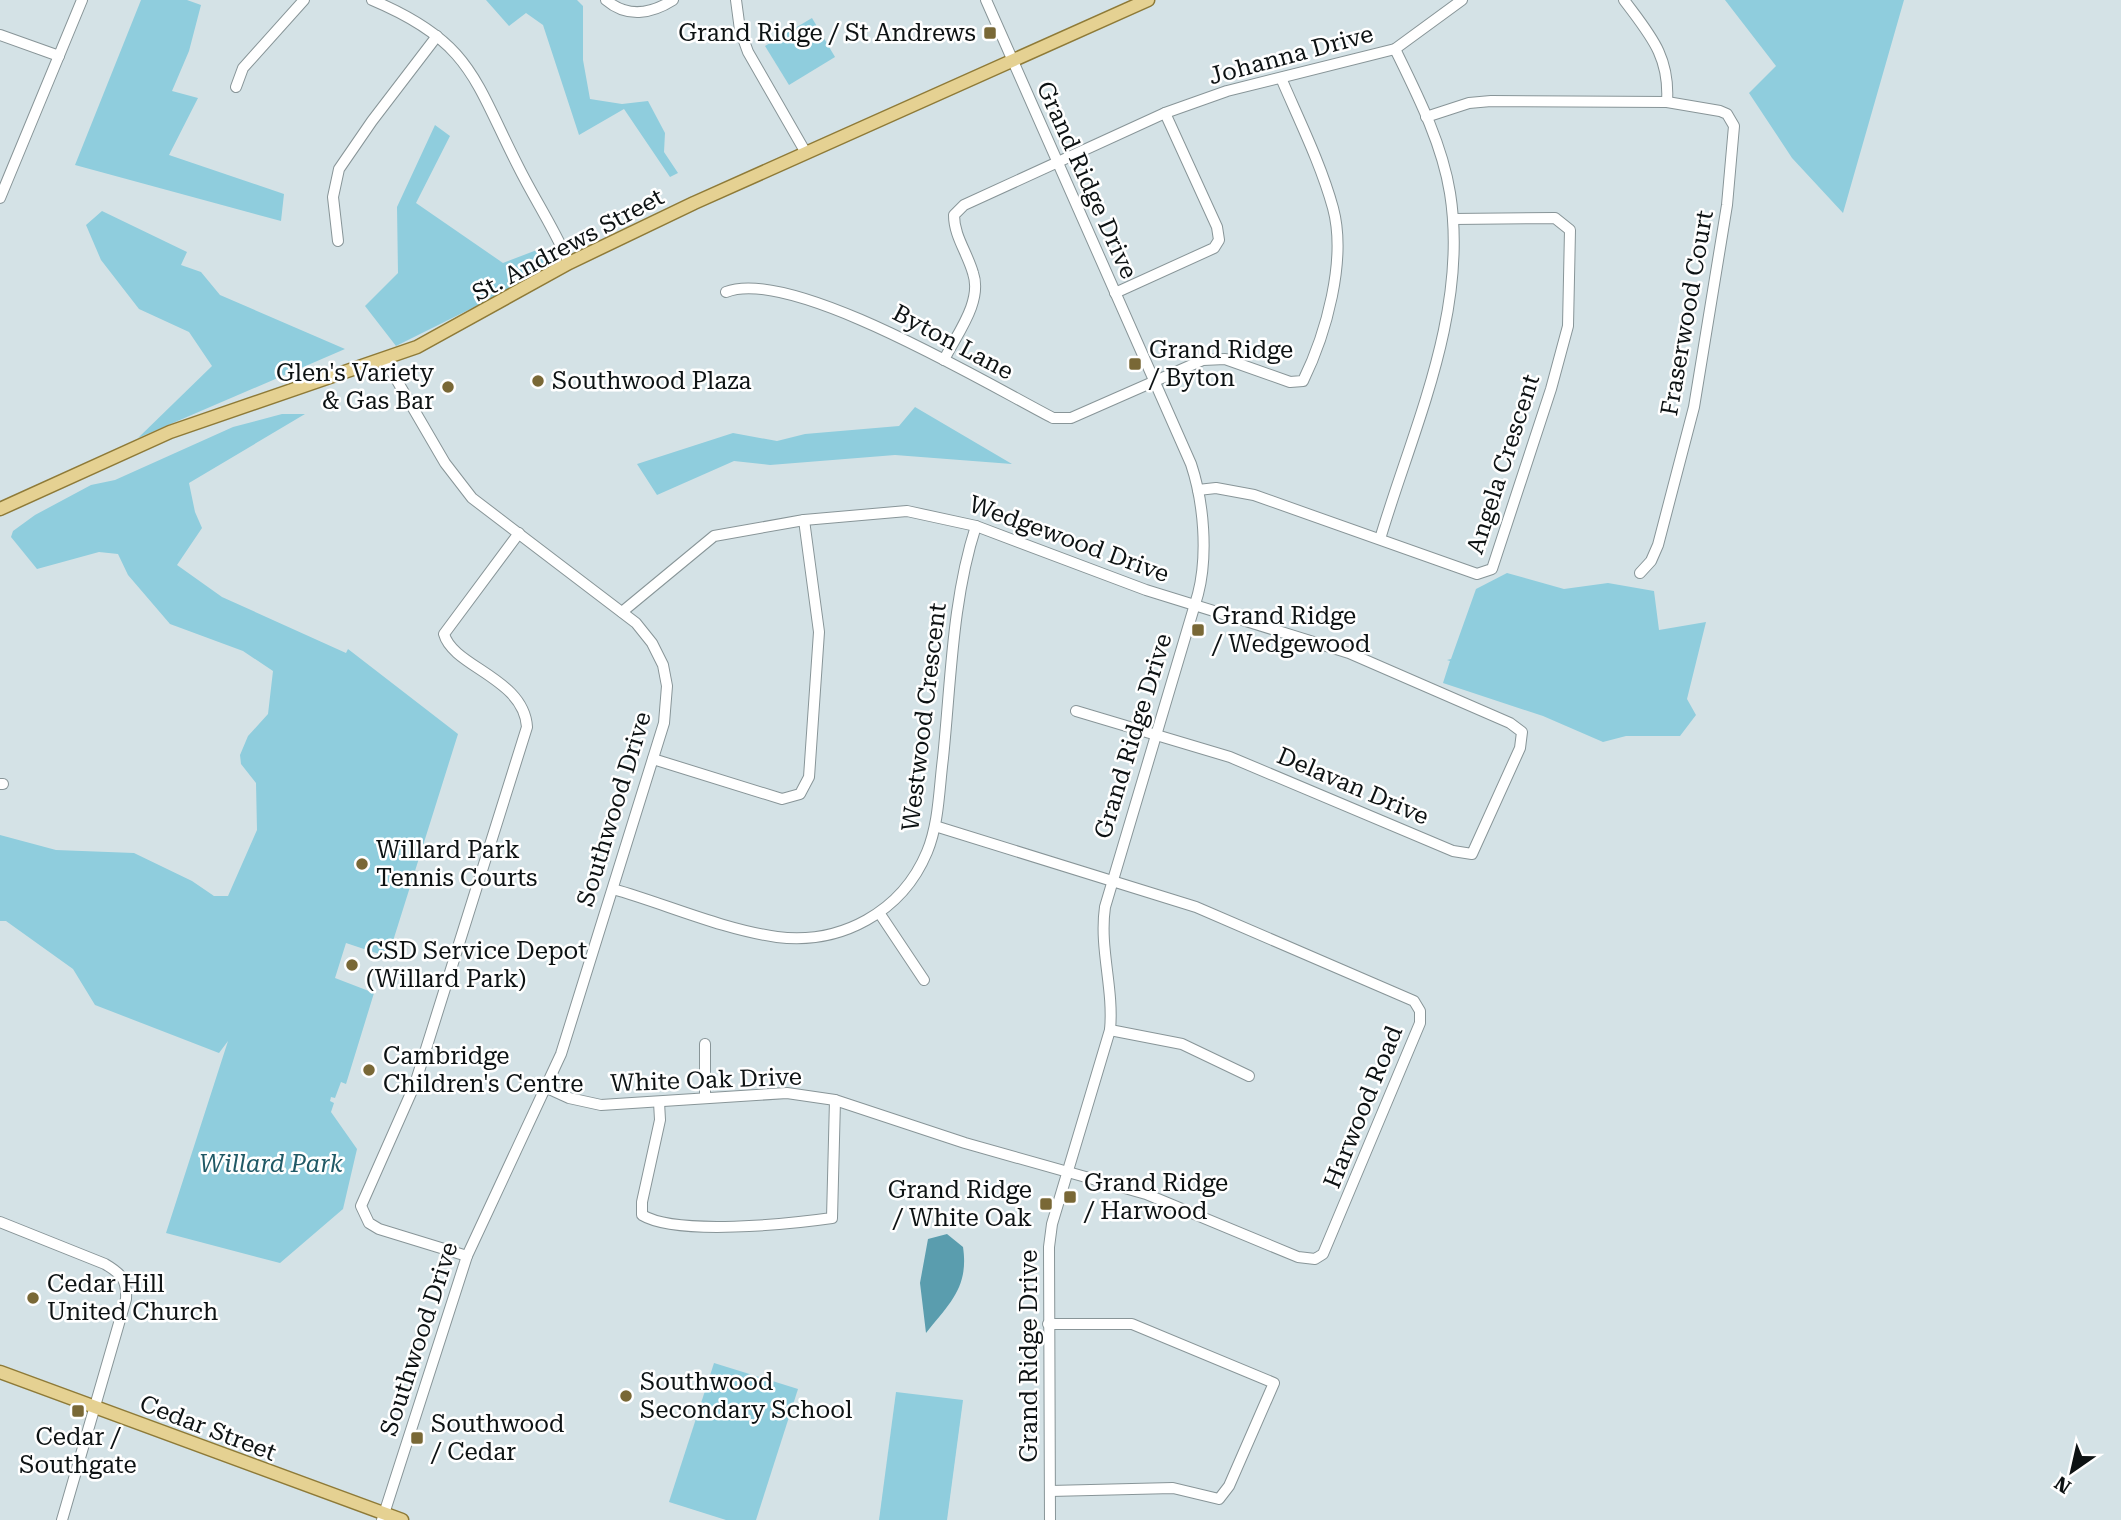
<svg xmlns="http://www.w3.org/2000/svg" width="2121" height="1520" viewBox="0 0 2121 1520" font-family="'Roboto Serif',serif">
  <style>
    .green { fill: #8fcddd }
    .water { fill: #5a9dae }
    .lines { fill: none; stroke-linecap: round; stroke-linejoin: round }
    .minor-casing { stroke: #889598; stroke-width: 12 }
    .major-casing { stroke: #8e7a37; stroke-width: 15 }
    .minor { stroke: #fff; stroke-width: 10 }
    .major { stroke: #e5d192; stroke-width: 12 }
    .poi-dot { fill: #796836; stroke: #fff; stroke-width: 2.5 }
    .labels { text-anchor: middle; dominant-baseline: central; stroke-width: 5; stroke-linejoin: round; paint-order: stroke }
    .poi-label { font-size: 24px; fill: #0d1213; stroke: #fff; text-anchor: start }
    .street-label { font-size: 24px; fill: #0d1213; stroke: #fff }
    .park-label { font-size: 24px; font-style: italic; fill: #205966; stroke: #fff }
  </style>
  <rect width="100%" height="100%" fill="#d4e2e6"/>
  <g class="green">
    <path d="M141,0H187L201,5L189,51L172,91L198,98L169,155L284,194L281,221L75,165Z"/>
    <path d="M486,0H577L583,6V60L590,99L622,104L648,101L665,133L664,152L678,173L670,177L624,109L579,135L543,25L526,13L509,26Z"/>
    <path d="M1725,0H1904L1843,213L1792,158L1749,93L1776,66Z"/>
    <path d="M812,18L835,57L789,85L765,46Z"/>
    <path d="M435,125L450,136L416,203L503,263L542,248L551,269L396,346L365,306L398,273L397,207Z"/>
    <path d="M102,211L187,252L181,265L201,272L220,295L345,349L138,438L212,366L189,332L139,309L101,260L86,225Z"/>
    <path d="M915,407L1012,464L895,455L770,465L734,461L657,495L637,464L733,433L777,441L805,434L899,426Z"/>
    <path d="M282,414H305L189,483L195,512L202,528L177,565L222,597L346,653L348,649L458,734L388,957L346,943L335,978L374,993L346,1084L341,1082L335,1098L331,1097L330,1101L334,1103L331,1112L357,1149L343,1209L280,1263L166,1233L228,1041L219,1053L95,1005L73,969L6,921H0V835L56,850L134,853L192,881L214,896H228L257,830L256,783L241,764L240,755L248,736L268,714L273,671L243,651L170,624L128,575L118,554L99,552L37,569L11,537L13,531L35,515L91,485L115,480L233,427Z"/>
    <path d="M1507,573L1564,589L1608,583L1654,591L1659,630L1706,622L1687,699L1696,715L1680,736H1626L1603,742L1543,716L1443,683L1450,661L1447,660L1451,659L1476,589Z"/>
    <path d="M714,1363L798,1389L756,1520H726L669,1502Z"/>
    <path d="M896,1392L963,1400L947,1520H879Z"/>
  </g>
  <path class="water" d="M947,1234L963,1247C969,1287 950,1303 926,1333L920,1283L928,1239Z"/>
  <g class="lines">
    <g class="minor-casing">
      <g id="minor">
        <path d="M372,0C472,42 474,80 519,168C535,200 555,230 569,263"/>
        <path d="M606,0C627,18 651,14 673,0"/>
        <path d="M736,0L740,30L748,52L806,153"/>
        <path d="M986,0L1191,464C1204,503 1208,555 1198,594L1105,907C1099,949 1114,988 1110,1030L1052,1224L1049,1247L1050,1520"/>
        <path d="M1624,0C1650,35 1670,56 1667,102"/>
        <path d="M0,35L59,56"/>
        <path d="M236,87L243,68L304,0"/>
        <path d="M1426,117L1469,103L1491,101L1667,102L1720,111L1727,114L1734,126L1727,205L1694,407L1658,545L1651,561L1640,573"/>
        <path d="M0,198L82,0"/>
        <path d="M338,241L333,197L339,169L372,121L437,36"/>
        <path d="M726,292C791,266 989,385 1053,418H1071L1203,360L1225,359L1290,382L1303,381C1326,334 1347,260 1333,208C1321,164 1299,120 1281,78"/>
        <path d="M1115,293L1214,248L1219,240L1217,227L1165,113"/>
        <path d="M944,360C956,335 983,302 973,273C967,252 954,236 954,215L964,205L1165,113L1227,91L1395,49L1462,0"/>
        <path d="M1198,490L1216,488L1254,495L1477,574L1492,569L1551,389L1568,326L1570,230L1555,218L1453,219"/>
        <path d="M1380,539C1413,428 1469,312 1450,193C1442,143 1417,94 1395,49"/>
        <path d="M622,612L714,536L804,520L907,511L976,526L1146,590L1349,653L1510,723L1522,732L1520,748L1472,854L1453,851L1230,757L1076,711"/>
        <path d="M653,759L782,799L800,794L809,777L819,632L804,520"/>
        <path d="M0,784H3"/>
        <path d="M613,889C666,904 721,929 777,937C841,945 902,912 927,852C939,823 939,789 943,758C951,681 952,600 976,526"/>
        <path d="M880,914L924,980"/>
        <path d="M1110,1030L1182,1044L1249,1076"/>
        <path d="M547,1088L569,1098L601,1105L787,1093L835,1100L965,1143L1146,1194L1298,1257L1315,1259L1323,1254L1420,1023V1011L1414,1001L1196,907L935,826"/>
        <path d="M705,1097V1044"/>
        <path d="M659,1102L660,1120L642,1202V1215C677,1236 790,1224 832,1218L835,1100"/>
        <path d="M0,1222L105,1264C122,1274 127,1280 126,1299L62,1520"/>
        <path d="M467,1256L379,1229L369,1223L361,1206L415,1084L527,727C524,678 453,667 444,634L519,533"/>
        <path d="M1048,1324H1132L1274,1383L1229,1486L1219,1499L1173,1488L1050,1491"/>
        <path d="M382,1520L467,1256L561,1054L664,723L667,686L663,665L652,643L636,623L472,498L445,463L385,360"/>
      </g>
    </g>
    <g class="major-casing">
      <g id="major">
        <path d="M0,509L170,432L417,347L569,263L694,203L1148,0"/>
        <path d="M0,1372L402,1520"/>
      </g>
    </g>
    <use href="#minor" class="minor"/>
    <use href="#major" class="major"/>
  </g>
  <g class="poi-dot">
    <rect x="983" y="26" width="14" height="14" rx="3.5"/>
    <rect x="1128" y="357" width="14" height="14" rx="3.5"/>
    <circle cx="538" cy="381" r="7"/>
    <circle cx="448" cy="387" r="7"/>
    <rect x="1191" y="623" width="14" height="14" rx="3.5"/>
    <circle cx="362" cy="864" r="7"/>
    <circle cx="352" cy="965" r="7"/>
    <circle cx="369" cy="1070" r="7"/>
    <rect x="1063" y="1190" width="14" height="14" rx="3.5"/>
    <rect x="1039" y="1197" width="14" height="14" rx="3.5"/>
    <circle cx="33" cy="1298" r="7"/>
    <circle cx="626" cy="1396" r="7"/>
    <rect x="71" y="1404" width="14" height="14" rx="3.5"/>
    <rect x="410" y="1431" width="14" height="14" rx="3.5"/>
  </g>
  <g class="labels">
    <g class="poi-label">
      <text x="976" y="33" text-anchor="end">Grand Ridge / St Andrews</text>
      <text x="1149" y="350">Grand Ridge<tspan x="1149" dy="28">/ Byton</tspan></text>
      <text x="434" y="373" text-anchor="end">Glen's Variety<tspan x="434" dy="28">&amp; Gas Bar</tspan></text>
      <text x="552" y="381">Southwood Plaza</text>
      <text x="1212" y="616">Grand Ridge<tspan x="1212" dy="28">/ Wedgewood</tspan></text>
      <text x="376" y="850">Willard Park<tspan x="376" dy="28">Tennis Courts</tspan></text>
      <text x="366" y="951">CSD Service Depot<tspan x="366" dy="28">(Willard Park)</tspan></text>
      <text x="383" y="1056">Cambridge<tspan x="383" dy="28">Children's Centre</tspan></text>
      <text x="1084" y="1183">Grand Ridge<tspan x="1084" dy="28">/ Harwood</tspan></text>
      <text x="1032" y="1190" text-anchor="end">Grand Ridge<tspan x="1032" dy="28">/ White Oak</tspan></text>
      <text x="47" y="1284">Cedar Hill<tspan x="47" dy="28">United Church</tspan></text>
      <text x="640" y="1382">Southwood<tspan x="640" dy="28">Secondary School</tspan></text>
      <text x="431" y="1424">Southwood<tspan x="431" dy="28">/ Cedar</tspan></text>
      <text x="78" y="1437" text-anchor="middle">Cedar /<tspan x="78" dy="28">Southgate</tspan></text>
    </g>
    <g class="street-label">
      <text transform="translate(1291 55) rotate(-15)">Johanna Drive</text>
      <text transform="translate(1087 180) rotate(66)">Grand Ridge Drive</text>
      <text transform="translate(568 245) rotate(-28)">St. Andrews Street</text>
      <text transform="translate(1687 313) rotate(-80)">Fraserwood Court</text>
      <text transform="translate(953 342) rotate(28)">Byton Lane</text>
      <text transform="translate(1503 464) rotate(-72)">Angela Crescent</text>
      <text transform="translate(1069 539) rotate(20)">Wedgewood Drive</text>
      <text transform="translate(924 717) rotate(-83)">Westwood Crescent</text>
      <text transform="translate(1133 736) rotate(-73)">Grand Ridge Drive</text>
      <text transform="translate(1353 786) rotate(23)">Delavan Drive</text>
      <text transform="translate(614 809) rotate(-73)">Southwood Drive</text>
      <text transform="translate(706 1080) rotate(-2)">White Oak Drive</text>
      <text transform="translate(1363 1107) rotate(-68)">Harwood Road</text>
      <text transform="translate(419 1339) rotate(-72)">Southwood Drive</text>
      <text transform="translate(1029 1356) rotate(-90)">Grand Ridge Drive</text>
      <text transform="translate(208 1428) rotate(21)">Cedar Street</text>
    </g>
    <g class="park-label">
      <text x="271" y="1164">Willard Park</text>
    </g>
  </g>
  <g transform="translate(2072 1471) rotate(214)" stroke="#ffffff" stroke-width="5" paint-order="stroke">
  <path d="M0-5L12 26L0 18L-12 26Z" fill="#0d1213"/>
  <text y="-10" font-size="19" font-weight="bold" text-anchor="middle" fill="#0d1213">N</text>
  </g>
</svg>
